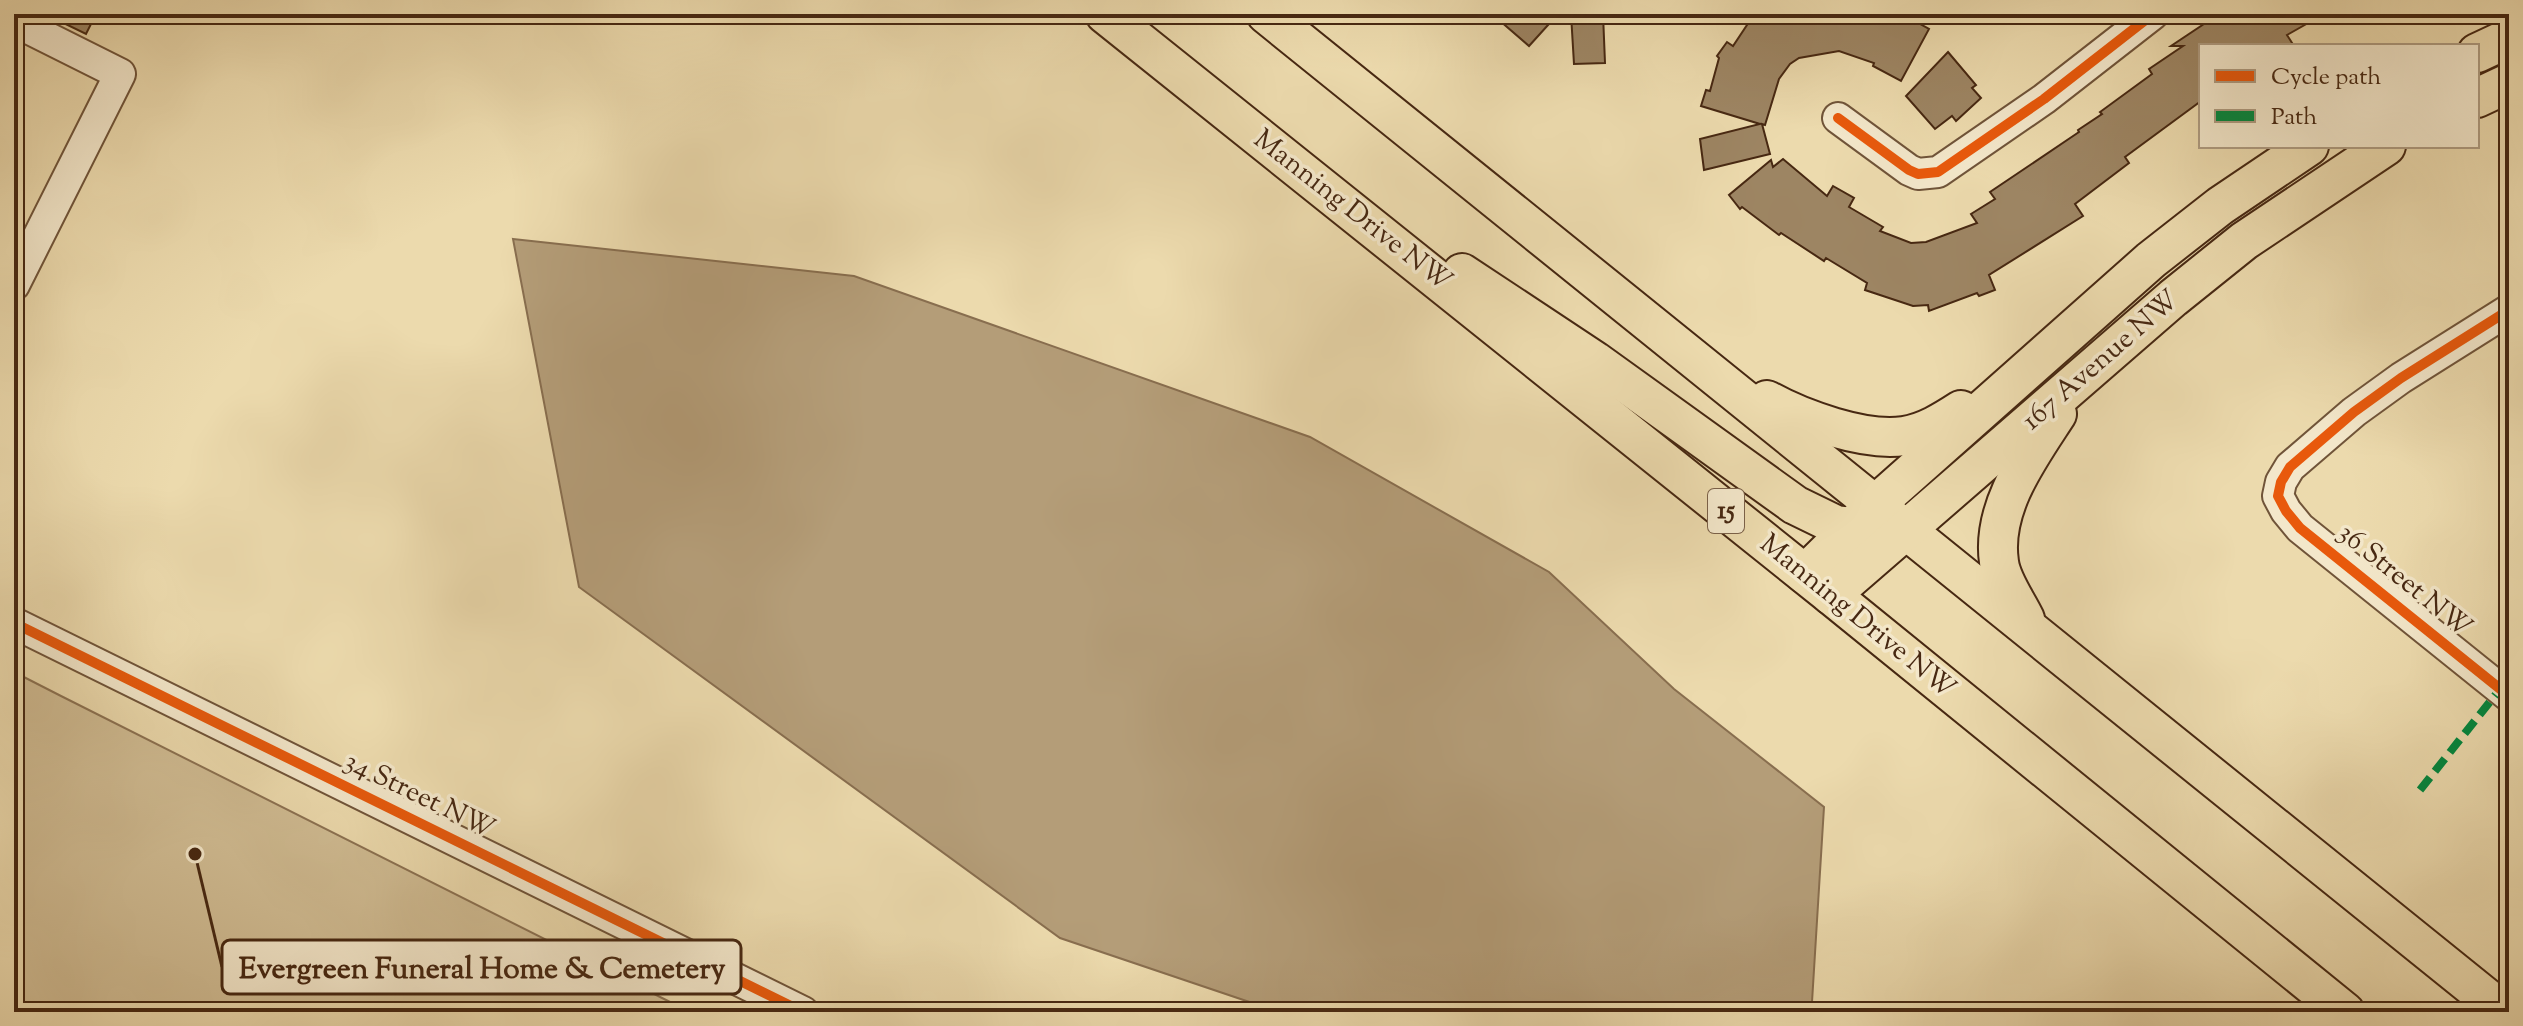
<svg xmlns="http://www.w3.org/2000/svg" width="2523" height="1026" viewBox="0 0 2523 1026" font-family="'Sorts Mill Goudy',serif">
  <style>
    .green { fill: #d0bc93; stroke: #8c7252; stroke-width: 2 }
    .water { fill: #b49d78; stroke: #886e4f; stroke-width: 2 }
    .building { fill: #9d8563; stroke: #472812; stroke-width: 2 }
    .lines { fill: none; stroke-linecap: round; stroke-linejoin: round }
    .minor-casing { stroke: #705439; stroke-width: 34 }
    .major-casing { stroke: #472812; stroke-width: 42 }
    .minor { stroke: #f3e7ca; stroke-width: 30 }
    .major { stroke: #ecdaad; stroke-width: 38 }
    .quiet { stroke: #00873e; stroke-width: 8; stroke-dasharray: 16 8; stroke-linecap: butt }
    .cycleway-casing { stroke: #f3e7ca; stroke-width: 15 }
    .cycleway { stroke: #e8590c; stroke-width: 10 }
    .labels { text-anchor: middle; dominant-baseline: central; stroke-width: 7; stroke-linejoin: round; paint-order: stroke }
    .shield { fill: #f3e7ca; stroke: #7b6149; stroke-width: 2 }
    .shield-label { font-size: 26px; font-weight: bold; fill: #472812 }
    .street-label { font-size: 28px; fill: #472812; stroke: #f3e7ca }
    .leader { fill: none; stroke: #472812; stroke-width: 3 }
    .callout-dot { fill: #472812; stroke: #f3e7ca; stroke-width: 3 }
    .callout { fill: #f3e7ca; stroke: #472812; stroke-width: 3 }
    .callout-label { font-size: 30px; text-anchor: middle; font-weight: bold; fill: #472812 }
  </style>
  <rect width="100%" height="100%" fill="#ecdaad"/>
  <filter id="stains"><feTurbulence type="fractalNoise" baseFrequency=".0025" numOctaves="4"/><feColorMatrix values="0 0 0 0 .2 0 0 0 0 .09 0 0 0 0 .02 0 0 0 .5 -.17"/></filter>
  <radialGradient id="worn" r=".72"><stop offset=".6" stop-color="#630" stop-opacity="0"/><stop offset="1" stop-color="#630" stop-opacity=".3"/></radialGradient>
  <path class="green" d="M14,672L61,696L690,1012H14Z"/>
  <path class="water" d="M513,239L854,276L1310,437L1549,572L1674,689L1824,807L1812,1002L1817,1012H1279L1060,938L579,587Z"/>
  <g class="building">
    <path d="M45,14H96L86,34Z"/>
    <path d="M1492,14H1558L1529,46Z"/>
    <path d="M1571,14H1603L1605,63L1574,64Z"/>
    <path d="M1762,14H1902L1929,29L1901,81L1873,66L1874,63L1839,51L1799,58L1790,64L1779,79L1765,125L1762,124L1770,154L1704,170L1700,139L1760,124L1701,106L1706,90L1710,91L1719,58L1717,56L1727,42L1733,46L1749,22Z"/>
    <path d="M2219,14H2324L2287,35L2294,46H2201V101L2125,157L2129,163L2075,204L2083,216L1989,275L1995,290L1979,296L1977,293L1929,311L1928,305L1913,306L1865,290L1867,283L1826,258L1824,261L1781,233L1779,235L1742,207L1740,209L1729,195L1771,160L1773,167L1783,159L1827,196L1833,186L1854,198L1849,207L1883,227L1880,231L1911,243L1926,242L1977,223L1971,214L1995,199L1990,192L2079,132L2078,130L2102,114L2100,112L2152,74L2149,69L2183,46H2171Z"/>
    <path d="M1948,52L1976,85L1972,88L1981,98L1956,121L1952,116L1935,129L1906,96Z"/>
  </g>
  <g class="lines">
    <g class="minor-casing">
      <g id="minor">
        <path d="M14,21L120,74L14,285"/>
        <path d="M1838,118L1909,170L1918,174L1938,172L2044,99L2153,14"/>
        <path d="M2509,310L2401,378L2354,412L2290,467L2281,482L2278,496L2286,511L2300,528L2509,696"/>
        <path d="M14,623L803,1012"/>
      </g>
    </g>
    <g class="major-casing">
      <g id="major">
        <path d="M1105,14L1831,595L2345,1012"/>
        <path d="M1266,14L2504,1012"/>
        <path d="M2477,53L2509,38"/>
        <path d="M2477,98L2509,83"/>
        <path d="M1462,273L1595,361L1795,505L1836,525L1870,529"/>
        <path d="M1767,400C1801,419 1865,442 1904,436C1925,433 1944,421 1961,410"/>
        <path d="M1805,574L1875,505L2151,260L2220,206L2309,146"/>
        <path d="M1831,595L2173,298L2244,241L2386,146"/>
        <path d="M2025,619C2017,602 2001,581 1999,562C1991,508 2029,457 2057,414"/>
      </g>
    </g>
    <use href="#minor" class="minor"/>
    <use href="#major" class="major"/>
    <path class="quiet" d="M2420,790L2500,689"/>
    <g class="cycleway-casing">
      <g id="cycleway">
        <path d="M1838,118L1909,170L1918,174L1938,172L2044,99L2153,14"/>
        <path d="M2509,310L2401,378L2354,412L2290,467L2281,482L2278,496L2286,511L2300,528L2509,696"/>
        <path d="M14,623L803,1012"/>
      </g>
    </g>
    <use href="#cycleway" class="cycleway"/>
  </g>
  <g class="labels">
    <rect class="shield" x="1708" y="489" width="36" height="44" rx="6"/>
    <g class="shield-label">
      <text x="1726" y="511">15</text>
    </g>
    <g class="street-label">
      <text transform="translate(1352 211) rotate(38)">Manning Drive NW</text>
      <text transform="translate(2101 361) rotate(-41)">167 Avenue NW</text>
      <text transform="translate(2404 581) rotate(39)">36 Street NW</text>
      <text transform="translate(1857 617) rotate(39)">Manning Drive NW</text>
      <text transform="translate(419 796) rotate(26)">34 Street NW</text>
    </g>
  </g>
  <path class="leader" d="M195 854L222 967"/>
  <circle class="callout-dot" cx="195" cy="854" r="8"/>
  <rect class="callout" x="222" y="940" width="519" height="54" rx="8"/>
  <g class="callout-label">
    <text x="482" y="978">Evergreen Funeral Home &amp; Cemetery</text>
  </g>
  <rect width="2523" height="1026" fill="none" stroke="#ecdaad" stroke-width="48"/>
  <rect x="16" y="16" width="2491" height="994" fill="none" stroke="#472812" stroke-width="4"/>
  <rect x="24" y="24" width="2475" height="978" fill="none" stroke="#472812" stroke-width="2"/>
  <rect x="2199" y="44" width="280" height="104" fill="#f3e7ca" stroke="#ae9b80" stroke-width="2"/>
  <rect x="2215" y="70" width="40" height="12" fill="#e8590c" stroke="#ae9b80" stroke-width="2"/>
  <text x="2271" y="84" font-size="24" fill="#472812">Cycle path</text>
  <rect x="2215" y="110" width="40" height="12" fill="#00873e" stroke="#ae9b80" stroke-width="2"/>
  <text x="2271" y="124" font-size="24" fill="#472812">Path</text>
  <rect width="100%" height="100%" filter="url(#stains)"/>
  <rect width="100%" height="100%" fill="url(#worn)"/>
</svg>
